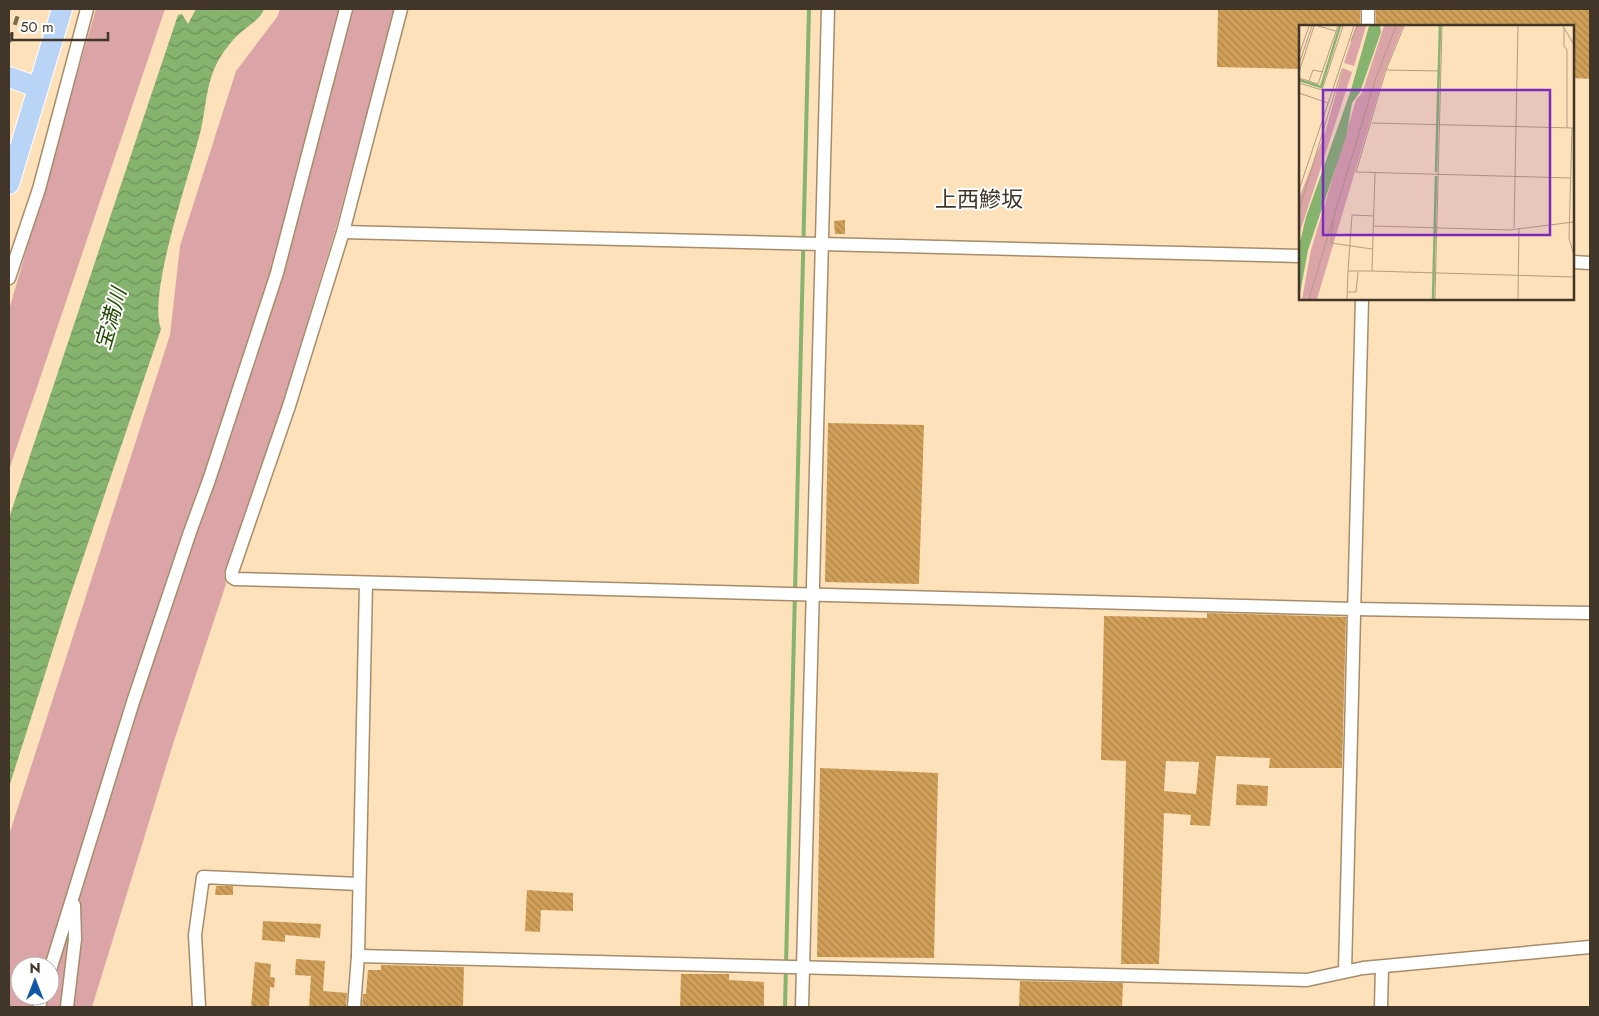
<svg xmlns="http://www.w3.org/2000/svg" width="1599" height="1016" viewBox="0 0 1599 1016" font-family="Jost,'Noto Sans JP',sans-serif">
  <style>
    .grass { fill: #dba5a8; fill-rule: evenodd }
    .water { fill: url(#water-waves) }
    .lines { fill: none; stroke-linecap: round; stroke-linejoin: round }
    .stream { stroke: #86b36e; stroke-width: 4 }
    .building { fill: url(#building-back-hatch); fill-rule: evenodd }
    .minor-casing { stroke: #a68c68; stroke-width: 15 }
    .primary-casing { stroke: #fff; stroke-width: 22 }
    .minor { stroke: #fff; stroke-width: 12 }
    .primary { stroke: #bad4f7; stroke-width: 20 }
    .rail { stroke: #786852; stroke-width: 4; stroke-dasharray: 9 9; stroke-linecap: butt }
    .labels { text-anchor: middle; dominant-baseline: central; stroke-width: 4; stroke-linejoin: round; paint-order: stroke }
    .water-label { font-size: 21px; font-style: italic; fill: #214a00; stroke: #fff }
    .quarter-label { font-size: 22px; fill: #413627; stroke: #fff }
    .inset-river { fill: none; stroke: #86b36e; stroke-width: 2.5 }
    .inset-road { fill: none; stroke: #b29d80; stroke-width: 1 }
    .view { fill: #7b2cbf; fill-opacity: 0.15; stroke: #7b2cbf; stroke-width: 2.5 }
    .inset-edge { fill: none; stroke: #413627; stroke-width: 2.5 }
  </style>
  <defs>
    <pattern id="water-waves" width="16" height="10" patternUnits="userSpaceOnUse" patternTransform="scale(1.25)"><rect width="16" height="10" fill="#86b36e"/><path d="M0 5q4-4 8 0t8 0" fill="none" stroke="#6f925a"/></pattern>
    <pattern id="building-back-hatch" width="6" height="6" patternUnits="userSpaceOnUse" patternTransform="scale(1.25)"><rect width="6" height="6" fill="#d1a058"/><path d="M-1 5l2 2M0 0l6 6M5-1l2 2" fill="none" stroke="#ab8349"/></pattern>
  </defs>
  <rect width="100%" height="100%" fill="#fde1bb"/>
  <g class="grass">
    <path d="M96,9H165L9,470V310Z"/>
    <path d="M280,9H395L335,231L281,409L224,574L226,584L173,744L92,1007H9V835L170,335L180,246L236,71L277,17ZM20,966H50V996H20Z"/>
  </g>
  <path class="water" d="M196,9H264C261,19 248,26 240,33C232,40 222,53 217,63C206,84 206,107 201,129C191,172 147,293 161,329L67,605L9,787V518L178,15L182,14L188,24Z"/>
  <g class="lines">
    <path class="stream" d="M785,1007L809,9"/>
  </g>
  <g class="building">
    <path d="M1218,9H1360V26H1300V69L1217,67Z"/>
    <path d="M1376,9H1590V79L1573,78V26H1376Z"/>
    <path d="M845,220V234H835L834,221Z"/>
    <path d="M828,423L924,425L919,584L825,582Z"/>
    <path d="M1207,613L1346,617L1342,768H1269L1270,758L1216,756L1210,826L1190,825L1191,815L1164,813L1159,964H1121L1126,761L1101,760L1104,616L1207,618ZM1166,761L1199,762L1196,794L1164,791Z"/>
    <path d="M820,768L938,773L934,958L817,957Z"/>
    <path d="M1237,784L1268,786L1267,806L1236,805Z"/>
    <path d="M216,886H233V895H215Z"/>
    <path d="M527,890L573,893V911L541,910L540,932L525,931Z"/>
    <path d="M263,921L321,924L320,938L285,935V942L262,940Z"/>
    <path d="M296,959L325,961L323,991L347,993L346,1007L309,1006L311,976L295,975Z"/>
    <path d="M255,962L271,964L270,977L275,978L274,988L270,987L269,1007H251Z"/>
    <path d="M381,965L464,967L463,1007H362L363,994H366L368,970H381Z"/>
    <path d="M681,974H729V980L764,982V1007H680Z"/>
    <path d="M1020,981L1123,983L1122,1007H1019Z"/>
  </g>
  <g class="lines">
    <g class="minor-casing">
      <g id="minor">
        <path d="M401,9L343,232L289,406L232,572V577L235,579L1354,609L1590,613"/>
        <path d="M1368,26V9"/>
        <path d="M343,232L1300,256"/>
        <path d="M1573,262L1590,263"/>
        <path d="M9,278L39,189L87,9"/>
        <path d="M358,956L1307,980L1363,968L1590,947"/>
        <path d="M50,970L133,702L190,532L209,480L277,273L346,9"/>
        <path d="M1345,971L1362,299"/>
        <path d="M39,1007L42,996"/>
        <path d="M67,1007L75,939L74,905"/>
        <path d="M199,1007L195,935L203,877L359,884"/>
        <path d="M354,1007L358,956L366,583"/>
        <path d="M802,1007L828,9"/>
        <path d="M1381,1007L1382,967"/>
      </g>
    </g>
    <g class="primary-casing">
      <g id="primary">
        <path d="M9,77L37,87"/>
        <path d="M9,184L62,9"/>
      </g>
    </g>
    <use href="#minor" class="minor"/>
    <use href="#primary" class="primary"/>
    <path class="rail" d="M9,42L20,9"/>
  </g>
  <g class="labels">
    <g class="water-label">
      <text transform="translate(111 319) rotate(-74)">宝満川</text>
    </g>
    <g class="quarter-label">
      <text x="979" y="199">上西鰺坂</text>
    </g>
  </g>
  <g transform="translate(1299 25)">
    <rect width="275" height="275" fill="#fde1bb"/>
    <path d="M57,1H67L55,41L45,38ZM85,1H104L86,46L18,274H3L12,225L57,75L63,68ZM44,43L53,47L0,210V173L26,108Z" fill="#dba5a8"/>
    <path d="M70,1H81L82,7L61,67L53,78L47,112L9,225L0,274V221L7,192L52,65Z" fill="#86b36e"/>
    <path class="inset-river" d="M0,55L22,62L41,1M137,147L141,1M134,274L137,151"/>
    <path class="inset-road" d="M19,1L37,6M105,1L87,45L57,147L271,153M264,1L275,20M265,3V21L268,25V103M52,16L58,1M0,30L10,1M0,39L13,1M87,45L142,46M0,47L15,1M0,53L19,59L39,1M10,56L14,45L24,47M0,58L23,65L44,1M0,68L29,78M73,98L275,103M273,103L270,213L275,230M0,165L55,1M0,185L43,44M34,195L32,218L73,224M75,201L210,205L275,197M215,203L219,1M49,246L53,190L75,191M73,246L275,252M49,267H57L59,247M10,274L76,55L97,1M48,274L49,246H73L76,148M136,274L143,1M219,274L220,203"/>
    <path class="view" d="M24,65H251V210H24Z"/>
    <rect width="275" height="275" class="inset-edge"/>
  </g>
  <rect width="1599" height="1016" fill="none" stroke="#413627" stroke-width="20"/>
  <g transform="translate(35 981)"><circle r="24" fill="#ffffff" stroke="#b3afa9"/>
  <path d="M0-4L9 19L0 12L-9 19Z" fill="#1058a7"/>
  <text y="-8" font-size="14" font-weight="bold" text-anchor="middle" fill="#413627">N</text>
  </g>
  <path d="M12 32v8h96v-8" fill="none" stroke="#413627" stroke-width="2.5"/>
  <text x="20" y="32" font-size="15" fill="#413627" stroke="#ffffff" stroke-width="4" paint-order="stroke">50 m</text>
</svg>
